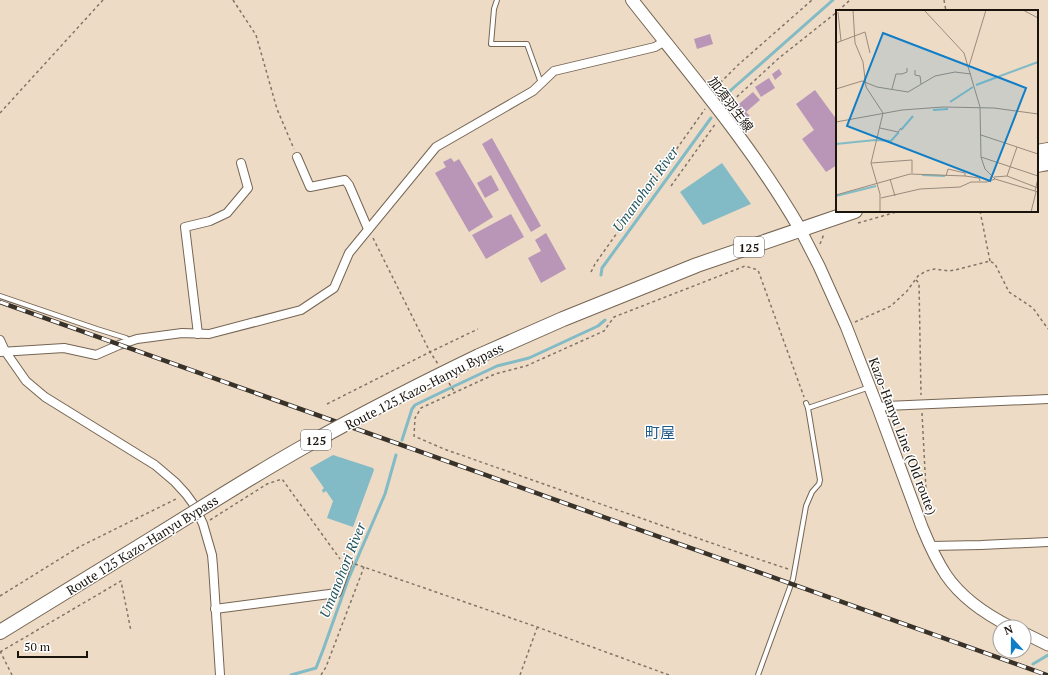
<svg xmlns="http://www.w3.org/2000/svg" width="1048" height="675" viewBox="0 0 1048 675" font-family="'PT Serif','Noto Sans JP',serif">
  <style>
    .water { fill: #82bbc6 }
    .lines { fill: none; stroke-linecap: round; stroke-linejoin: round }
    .stream { stroke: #82bbc6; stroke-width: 3 }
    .building { fill: #b996b7 }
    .service-casing { stroke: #756553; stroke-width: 6 }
    .minor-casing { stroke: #756553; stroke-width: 10 }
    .tertiary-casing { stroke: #756553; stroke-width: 13 }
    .secondary-casing { stroke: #756553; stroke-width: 14 }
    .trunk-casing { stroke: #756553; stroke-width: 16 }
    .path { stroke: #807567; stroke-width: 1.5; stroke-dasharray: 3 3; stroke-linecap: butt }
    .service { stroke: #fff; stroke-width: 4 }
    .minor { stroke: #fff; stroke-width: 8 }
    .tertiary { stroke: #fff; stroke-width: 11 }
    .secondary { stroke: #fff; stroke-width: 12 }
    .trunk { stroke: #fff; stroke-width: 14 }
    .rail-casing { stroke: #393229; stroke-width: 4.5 }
    .rail { stroke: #fff; stroke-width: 3; stroke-dasharray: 9; stroke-linecap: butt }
    .trunk-bridge-casing { stroke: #756553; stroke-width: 16; stroke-linecap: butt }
    .trunk-bridge { stroke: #fff; stroke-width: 14 }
    .labels { text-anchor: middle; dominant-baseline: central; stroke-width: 3; stroke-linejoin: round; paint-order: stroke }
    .shield { fill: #fff; stroke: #5f5a56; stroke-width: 1 }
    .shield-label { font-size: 12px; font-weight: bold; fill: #1a140d }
    .street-label { font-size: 13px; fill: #1a140d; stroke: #fff }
    .water-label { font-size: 14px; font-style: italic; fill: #21535b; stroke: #fff }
    .quarter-label { font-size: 15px; fill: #1d5a8a; stroke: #fff }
    .inset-river { fill: none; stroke: #82bbc6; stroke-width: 2 }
    .inset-road { fill: none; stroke: #998b7c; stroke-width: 1 }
    .view { fill: #107dc7; fill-opacity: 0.15; stroke: #107dc7; stroke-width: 2 }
    .inset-edge { fill: none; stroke: #1a140d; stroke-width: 2 }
  </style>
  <rect width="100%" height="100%" fill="#eddbc6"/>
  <g class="water">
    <path d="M722,163L751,204L703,225L680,192Z"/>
    <path d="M333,455L373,468L374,470L353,527L327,518L333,501L326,491L323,493L322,490L324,488L310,468Z"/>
  </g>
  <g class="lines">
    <g class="stream">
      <path d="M723,100L731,90L833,0"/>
      <path d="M601,275L602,268L711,118"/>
      <path d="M402,440L412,409L415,405L446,390L497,366L529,358L598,326L605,320"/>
      <path d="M1033,664L1048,655"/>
      <path d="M291,675L316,668L323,650L348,580L385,494L396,455"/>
    </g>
  </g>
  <g class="building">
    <path d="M710,34L713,44L697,49L694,39Z"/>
    <path d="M779,69L782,74L775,80L772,74Z"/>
    <path d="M769,78L775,88L761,97L755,87Z"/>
    <path d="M815,90L837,120V165L826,172L802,139L814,130L796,104Z"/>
    <path d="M753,92L760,100L746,112L750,116L744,121L733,109Z"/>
    <path d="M492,138L541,226L531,232L482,144Z"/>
    <path d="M451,158L454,162L459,159L493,217L469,232L435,173L446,167L443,162Z"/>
    <path d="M491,175L499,190L485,198L477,183Z"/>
    <path d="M511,214L524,237L486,259L472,235Z"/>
    <path d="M546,233L566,269L541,283L528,258L541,251L535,240Z"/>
  </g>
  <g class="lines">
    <g class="service-casing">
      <g id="service">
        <path d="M497,0L494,9L491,44H527L541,83"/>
        <path d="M0,296L97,329L126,338L130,341"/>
        <path d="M808,408L870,387"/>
        <path d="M758,675L793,579L806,506L812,492L819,484L820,480L808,408L806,403"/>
      </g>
    </g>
    <g class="minor-casing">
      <g id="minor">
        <path d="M297,157L310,187L345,180L349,185L368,229"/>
        <path d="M198,334L185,227L210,221L227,213L248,188L241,163"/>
        <path d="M0,340L5,351L26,381L45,397L155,465L175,482L186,494L194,505L203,524L212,555L213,566L220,675"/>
        <path d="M0,352L64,348L96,355L119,345L137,339L182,333L209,334L301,310L334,288L349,253L436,147L533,91L554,71L655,47L665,41"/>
        <path d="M878,408L886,406L1048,399"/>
        <path d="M930,546L981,545L1048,542"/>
        <path d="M215,609L337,593L348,562"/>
      </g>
    </g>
    <g class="tertiary-casing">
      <g id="tertiary">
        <path d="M800,229L819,266L846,326L878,408L922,527C929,544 936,560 946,575C961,597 987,615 1011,627"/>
        <path d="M1024,633L1048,645"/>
      </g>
    </g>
    <g class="secondary-casing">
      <path id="secondary" d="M632,0C690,74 753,147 800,229"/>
    </g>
    <g class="trunk-casing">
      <g id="trunk">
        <path d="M1037,152L1048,150"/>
        <path d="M1037,165L1048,163"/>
        <path d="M479,356L563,319L697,265L855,211"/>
        <path d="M0,632L158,535"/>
      </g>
    </g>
    <g class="path">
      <path d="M233,0L256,35L277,109L294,149"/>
      <path d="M944,0L946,11"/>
      <path d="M838,11L850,0"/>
      <path d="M716,87L738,65L812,0"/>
      <path d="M728,105L779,58L837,12"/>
      <path d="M0,113L103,0"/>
      <path d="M671,186L716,123"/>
      <path d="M980,211L990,261"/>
      <path d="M858,223L900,211"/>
      <path d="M373,238L430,352L438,364"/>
      <path d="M820,244L824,234"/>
      <path d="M591,272L595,264L705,109"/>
      <path d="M916,280L919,283L921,395"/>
      <path d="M855,322L891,306L907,291L918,276L926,271L935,269L949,271L955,270L990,261L995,264L1009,292L1033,308L1048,329"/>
      <path d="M449,383L455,393"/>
      <path d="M327,404L430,352L478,329"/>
      <path d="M922,413L927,509"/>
      <path d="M210,520L267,484L282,479L340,559"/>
      <path d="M355,564L537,627L669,675"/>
      <path d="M788,569L740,553L444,449L414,436L415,418L421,408L495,374L526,366L604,331L614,317L745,266L758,270L804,397"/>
      <path d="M0,596L79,547L178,498"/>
      <path d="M0,651L12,675"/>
      <path d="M0,652L121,581L131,631"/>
      <path d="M321,675L326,667L364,567"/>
      <path d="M520,675L537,628"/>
    </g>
    <use href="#service" class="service"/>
    <use href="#minor" class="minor"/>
    <use href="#tertiary" class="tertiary"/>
    <use href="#secondary" class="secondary"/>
    <use href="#trunk" class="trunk"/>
    <g class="rail-casing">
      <path id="rail" d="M0,302L1047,675"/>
    </g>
    <use href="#rail" class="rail"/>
    <g class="trunk-bridge-casing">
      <path id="trunk-bridge" d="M158,535C210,503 261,470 314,441C368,411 423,383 479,356"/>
    </g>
    <use href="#trunk-bridge" class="trunk-bridge"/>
  </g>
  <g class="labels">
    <g class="shield">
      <rect x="734" y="237" width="30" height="20" rx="3"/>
      <rect x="301" y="430" width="30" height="20" rx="3"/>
    </g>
    <g class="shield-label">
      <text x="749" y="247">125</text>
      <text x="316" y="440">125</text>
    </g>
    <g class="street-label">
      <text transform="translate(731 104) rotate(53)">加須羽生線</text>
      <text transform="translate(424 386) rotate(-27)">Route 125 Kazo-Hanyu Bypass</text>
      <text transform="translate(903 436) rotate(69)">Kazo-Hanyu Line (Old route)</text>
      <text transform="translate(142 545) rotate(-32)">Route 125 Kazo-Hanyu Bypass</text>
    </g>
    <g class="water-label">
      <text transform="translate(645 189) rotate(-54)">Umanohori River</text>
      <text transform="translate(342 570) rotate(-68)">Umanohori River</text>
    </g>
    <g class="quarter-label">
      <text x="660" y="432">町屋</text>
    </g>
  </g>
  <g transform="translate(836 10)">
    <rect width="202" height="202" fill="#eddbc6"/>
    <path class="inset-river" d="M140,75L202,52M114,92L137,77M97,100L112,99M65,120L77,106M0,134L39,130L55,131L63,122M86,165L109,166M0,186L40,176"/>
    <path class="inset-road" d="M17,0L19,33L27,52L30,77L47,103L35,153L44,184V202M88,0L128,43L144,97M187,0L202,8M2,2L5,31M0,33L29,22L34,43M133,56L150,0M79,60V65L84,66L85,74M0,79L26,71L41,77L72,82L99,66L119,62L135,64M56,79L60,64H66L71,62V58M144,98L145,147L149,159L159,169L202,182M0,112L66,100L107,97L158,98L202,104M44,118L62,122L65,118M145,125L202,144M145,147L202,166M35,153L76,150V163M110,166L112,159L129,163V166M171,166L181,137M158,167L171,166L202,178M54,169L59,186M199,181L202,168M0,185L74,164L129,166L143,168L144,171M45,188L84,179L124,177L135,172H151L159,169M195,202L200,182"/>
    <path class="view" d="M47,23L190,78L154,171L11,116Z"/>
    <rect width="202" height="202" class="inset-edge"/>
  </g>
  <g transform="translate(1012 639) rotate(339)"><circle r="19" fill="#ffffff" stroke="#a3a19e"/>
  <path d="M0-3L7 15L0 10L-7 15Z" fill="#107dc7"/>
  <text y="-6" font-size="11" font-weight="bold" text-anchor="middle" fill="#1a140d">N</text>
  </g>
  <path d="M18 651v6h69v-6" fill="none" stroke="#1a140d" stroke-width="2"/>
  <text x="24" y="651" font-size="12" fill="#1a140d" stroke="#ffffff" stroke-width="3" paint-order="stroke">50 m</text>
</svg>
